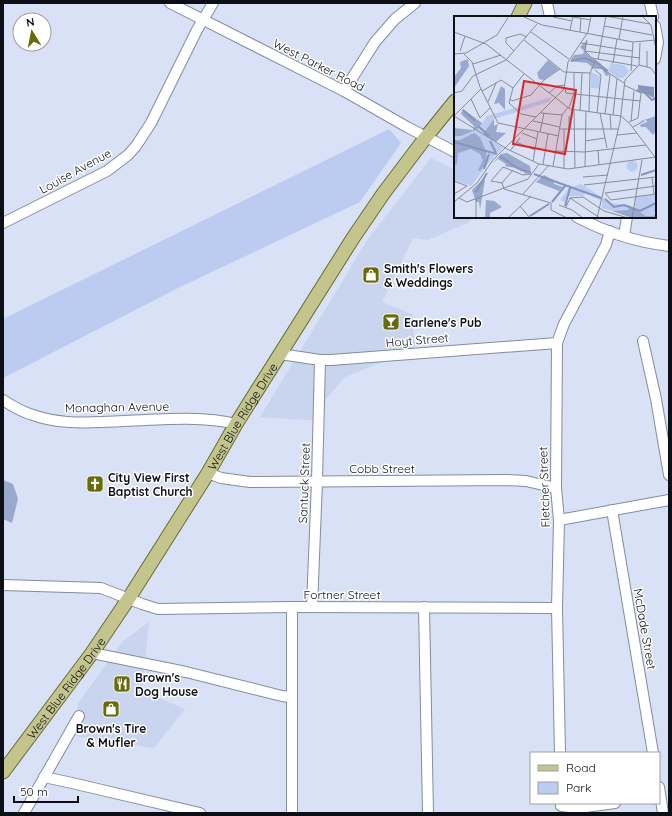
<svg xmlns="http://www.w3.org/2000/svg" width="672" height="816" viewBox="0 0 672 816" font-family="Quicksand,sans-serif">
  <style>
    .built { fill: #c9d4ef }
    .green { fill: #bccbf0 }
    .forest { fill: #99a8cd }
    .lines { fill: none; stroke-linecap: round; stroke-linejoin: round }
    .minor-casing { stroke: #848c9f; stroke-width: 12 }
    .major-casing { stroke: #696d32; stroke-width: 15 }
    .minor { stroke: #fff; stroke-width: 10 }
    .major { stroke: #c3c58d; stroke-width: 13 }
    .labels { text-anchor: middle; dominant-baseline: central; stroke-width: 3; stroke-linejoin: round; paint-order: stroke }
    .street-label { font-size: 12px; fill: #0c0f15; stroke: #fff }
    .poi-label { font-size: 12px; font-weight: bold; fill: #0c0f15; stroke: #fff; text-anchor: start }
    .inset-river { fill: none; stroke: #8795ba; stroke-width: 2 }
    .inset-road { fill: none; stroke: #868d9b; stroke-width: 1 }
    .view { fill: #d62828; fill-opacity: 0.15; stroke: #d62828; stroke-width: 2 }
    .inset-edge { fill: none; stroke: #0c0f15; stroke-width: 2 }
  </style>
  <rect width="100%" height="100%" fill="#d8e1f5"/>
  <g class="built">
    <path d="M431,158L455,170V217H472L469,222L428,240L413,238L382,302L412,314L415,349L345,377L325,400L323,421L260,417L368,239Z"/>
    <path d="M149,622L142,691L185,709L154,748L75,736L78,703L123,641Z"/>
  </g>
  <path class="green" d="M389,129L401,143L360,202L180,287L3,378V319Z"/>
  <path class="forest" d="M3,480L13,484L18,499L12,523L3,519Z"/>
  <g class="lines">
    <g class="minor-casing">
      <g id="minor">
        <path d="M170,3L344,91L407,127L455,152"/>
        <path d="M547,3L550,17"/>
        <path d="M650,3L653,17"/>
        <path d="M655,26L658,42L655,59"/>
        <path d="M344,91L375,42L395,19L415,3"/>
        <path d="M577,217C605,232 637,242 669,246"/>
        <path d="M3,223L107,171L128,155L136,146L151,123L197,30L213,3"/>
        <path d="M624,236L627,217"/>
        <path d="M643,341L656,399L669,475"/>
        <path d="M280,354L320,360H331L557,343"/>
        <path d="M3,400C12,406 22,412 33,415C55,423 79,423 102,422C143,421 198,414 236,424"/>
        <path d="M208,473L221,478L250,482L507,480L526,481L556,488"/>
        <path d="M612,510L653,753"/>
        <path d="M559,520L669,500"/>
        <path d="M3,585L101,588L142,604L158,609L292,607L557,608"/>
        <path d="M292,607V813"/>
        <path d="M312,607L317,481L320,360"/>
        <path d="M424,607L428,813"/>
        <path d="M92,653L186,672L282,696L291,697"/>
        <path d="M560,753L557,608L559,520L556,488L557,343L564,324L606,245L610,231"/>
        <path d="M44,777L72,783L200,813"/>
        <path d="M659,787L663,813"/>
        <path d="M561,806L578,808L615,803"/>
        <path d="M24,813L79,716"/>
      </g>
    </g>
    <g class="major-casing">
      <g id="major">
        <path d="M518,17L525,3"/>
        <path id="s1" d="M3,772L92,653L129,598L208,473L236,424L353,238L383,194L426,137L455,101"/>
      </g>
    </g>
    <use href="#minor" class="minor"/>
    <use href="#major" class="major"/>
  </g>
  <defs>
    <g id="shop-square" transform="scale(0.9)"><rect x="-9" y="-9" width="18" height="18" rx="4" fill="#686b0c" stroke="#fff"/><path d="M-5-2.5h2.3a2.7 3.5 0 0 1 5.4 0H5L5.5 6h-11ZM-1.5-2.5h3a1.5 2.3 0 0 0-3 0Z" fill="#fff"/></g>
    <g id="bar-square" transform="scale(0.9)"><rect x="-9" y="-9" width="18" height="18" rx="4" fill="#686b0c" stroke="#fff"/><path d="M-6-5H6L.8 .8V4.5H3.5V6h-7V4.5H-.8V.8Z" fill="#fff"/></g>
    <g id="church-square" transform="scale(0.9)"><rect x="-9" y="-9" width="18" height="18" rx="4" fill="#686b0c" stroke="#fff"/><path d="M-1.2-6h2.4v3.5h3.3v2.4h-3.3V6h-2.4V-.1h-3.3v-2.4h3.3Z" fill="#fff"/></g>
    <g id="restaurant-square" transform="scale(0.9)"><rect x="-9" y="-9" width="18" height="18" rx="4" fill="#686b0c" stroke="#fff"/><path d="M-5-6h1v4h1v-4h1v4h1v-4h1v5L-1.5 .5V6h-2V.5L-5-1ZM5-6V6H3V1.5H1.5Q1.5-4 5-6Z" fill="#fff"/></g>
  </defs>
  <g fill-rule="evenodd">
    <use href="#shop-square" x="371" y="275"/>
    <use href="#bar-square" x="391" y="322"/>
    <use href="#church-square" x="95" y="484"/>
    <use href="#restaurant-square" x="122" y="684"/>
    <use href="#shop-square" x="111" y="709"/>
  </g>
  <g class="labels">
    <g class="street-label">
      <text transform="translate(319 65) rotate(27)">West Parker Road</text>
      <text transform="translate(75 171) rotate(-29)">Louise Avenue</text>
      <text transform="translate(417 340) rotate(-5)">Hoyt Street</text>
      <text transform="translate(117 407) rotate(-1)">Monaghan Avenue</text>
      <text stroke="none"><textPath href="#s1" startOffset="429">West Blue Ridge Drive</textPath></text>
      <text x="382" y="468">Cobb Street</text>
      <text transform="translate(304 483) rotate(-88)">Santuck Street</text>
      <text transform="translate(544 487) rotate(-92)">Fletcher Street</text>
      <text x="342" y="594">Fortner Street</text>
      <text transform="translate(645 629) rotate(80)">McDade Street</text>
      <text stroke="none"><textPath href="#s1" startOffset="105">West Blue Ridge Drive</textPath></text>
    </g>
    <g class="poi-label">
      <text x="384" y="268">Smith's Flowers<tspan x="384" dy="14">&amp; Weddings</tspan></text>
      <text x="404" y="322">Earlene's Pub</text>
      <text x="108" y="477">City View First<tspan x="108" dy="14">Baptist Church</tspan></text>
      <text x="135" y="677">Brown's<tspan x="135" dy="14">Dog House</tspan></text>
      <text x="111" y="728" text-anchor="middle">Brown's Tire<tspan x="111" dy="14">&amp; Mufler</tspan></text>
    </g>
  </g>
  <g transform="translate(454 16)">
    <rect width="202" height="202" fill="#d8e1f5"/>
    <path d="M157,47L170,49L175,55L170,62H164L154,55ZM137,56L146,60L145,73L137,72ZM98,81L95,86L40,103L29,118L49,132L36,145L17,170L0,164V127L32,135L25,119L6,124H0V120H7L24,113L33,100ZM172.5 150a5.5 5.5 0 1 1 11 0a5.5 5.5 0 1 1-11 0ZM127,168L157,187L174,189L175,193L158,195L148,192V185L132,177L129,180H114L111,186L106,184L114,173ZM202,178V186L199,183L202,190L200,200H192L180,195L182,181Z" fill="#bccbf0"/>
    <path d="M133,24L131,35L133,38L146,47L156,59L152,60L148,53L138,51L133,47L116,45L120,39L129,38L130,35L126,31ZM14,43L15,50L0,72V61L7,52L6,46ZM94,44L105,53L89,64L85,63L83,57ZM47,70L51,73V94L45,87L40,88ZM9,93L28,107L24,113L7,120H0V112L19,114L20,110L7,98ZM202,100V115L199,119L192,111H187L186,109L193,106L192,104L181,107ZM40,103V110L44,108L42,116L52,117L42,126L29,118ZM20,117L26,121L32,135L33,147L26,155L24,154L29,144L26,138L17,133L4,137L3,148L0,149V124H6ZM53,137L76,150L77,157L70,158L71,156L66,155L67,153L51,150L52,148L44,143L39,147L47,138ZM90,159L99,164L100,168L109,171L105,175L82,166ZM29,163L31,164L26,194L25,186H22L18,174ZM32,184L40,185L48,191L36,197V202H31ZM174,189L192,200H200L202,196V202H178L158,195L172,194L175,193Z" fill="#99a8cd"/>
    <path d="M184,69L200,71V82L184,73Z" fill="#8795ba"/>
    <path class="inset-river" d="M117,45L130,42L141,46M142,46L154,55M183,74L191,77L198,84L202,82M9,94L21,105M24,110L35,120M36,125L42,137M0,126L43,138M46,140L63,152L77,157M30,153L35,138M80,158L147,182M187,159L202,154M22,176L33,157M151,183L160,191L170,189L186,195L202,187M98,186L111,170M111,190L116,172M76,200L95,188"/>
    <path class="inset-road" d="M68,0L88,9L179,26L202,24M151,0L196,8M188,0L197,9L202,33M99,1L118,5M119,1L137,4M150,10L198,19M116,14L119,0M0,16L32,28L116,93L167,100M77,16L115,43M126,16L127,2M165,23L169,0M70,24L110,56L136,57M133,24L131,35L138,42L183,50M127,27L178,35M6,35L11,20M60,35L52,27V22L66,18L73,21M131,35L186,42M0,38L12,37L43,19L55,0M10,38L18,46L26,71L44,107L105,120M144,44L152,0M159,47L163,23M19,48L47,39M185,49L197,52L202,59M193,51V35M137,52H147L170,67M141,54L147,59L143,97M177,55L179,26M70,58L59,72L55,87L67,98L82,101M170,69L187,77L184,102L175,106M111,72L112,77L186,85M28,75L47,64L59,72M0,77L8,75L19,60L52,44L83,8M95,77L103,70L111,69M17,83L26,102L36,92M56,83L58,85L77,79L90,64L106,53M34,86L42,67M115,92L120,77V56M120,94L121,152M126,95L128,57M135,96L136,57L142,44M87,97L108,99M146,97L153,132M151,98L156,59M156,98L157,113M159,99L163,63M0,100L53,133L85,148M0,100L27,73M115,100V113M167,100L176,108L201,141M79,105L106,111M177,105L180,75M179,111L190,105M106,113H165M86,116L90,97M68,117L83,123M163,119L183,117M131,125L151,122M62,126L81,134M144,134L145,149M56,135L66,122M102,135L130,136L192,129M79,145L84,116M89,148L94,118M99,150L108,99L114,91M131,151L132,95M110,152V113M77,158L69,159L49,151L37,165L48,167L50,173L97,187V194M129,161L154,159M198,161L200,178M0,165L13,170L0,178M48,167L59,154M130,169L202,161M202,170L151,177L157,184L202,178M69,178L95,149M5,182L13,186L74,163L85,148L114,153L202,141M116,182L146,202M22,183V202M0,186L23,167L39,144L110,73L114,46L134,16L137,0M105,189L118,194L129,202M66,190L76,202M112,191L116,182L129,181L150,195L174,202M97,194L113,202M54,202L77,180M143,202L166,106L171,64L185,49L186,27M178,202L188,144"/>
    <path class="view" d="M70,65L122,74L111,138L59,128Z"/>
    <rect width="202" height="202" class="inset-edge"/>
  </g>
  <rect width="672" height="816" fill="none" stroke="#0c0f15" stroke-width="8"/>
  <rect x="530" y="752" width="130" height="52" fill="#ffffff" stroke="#9e9fa1"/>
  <rect x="538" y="765" width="20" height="6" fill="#c3c58d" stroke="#9e9fa1"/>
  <text x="566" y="772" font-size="12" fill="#0c0f15">Road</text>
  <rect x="538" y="782" width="20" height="12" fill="#bccbf0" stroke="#9e9fa1"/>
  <text x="566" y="792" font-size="12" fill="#0c0f15">Park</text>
  <g transform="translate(32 32) rotate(350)"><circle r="19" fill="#ffffff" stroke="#9e9fa1"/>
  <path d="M0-3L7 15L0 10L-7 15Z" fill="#686b0c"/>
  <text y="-6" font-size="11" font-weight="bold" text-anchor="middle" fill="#0c0f15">N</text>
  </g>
  <path d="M14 796v6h64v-6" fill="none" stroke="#0c0f15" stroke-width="2"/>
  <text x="20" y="796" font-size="12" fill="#0c0f15" stroke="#ffffff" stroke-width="3" paint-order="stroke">50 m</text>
</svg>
